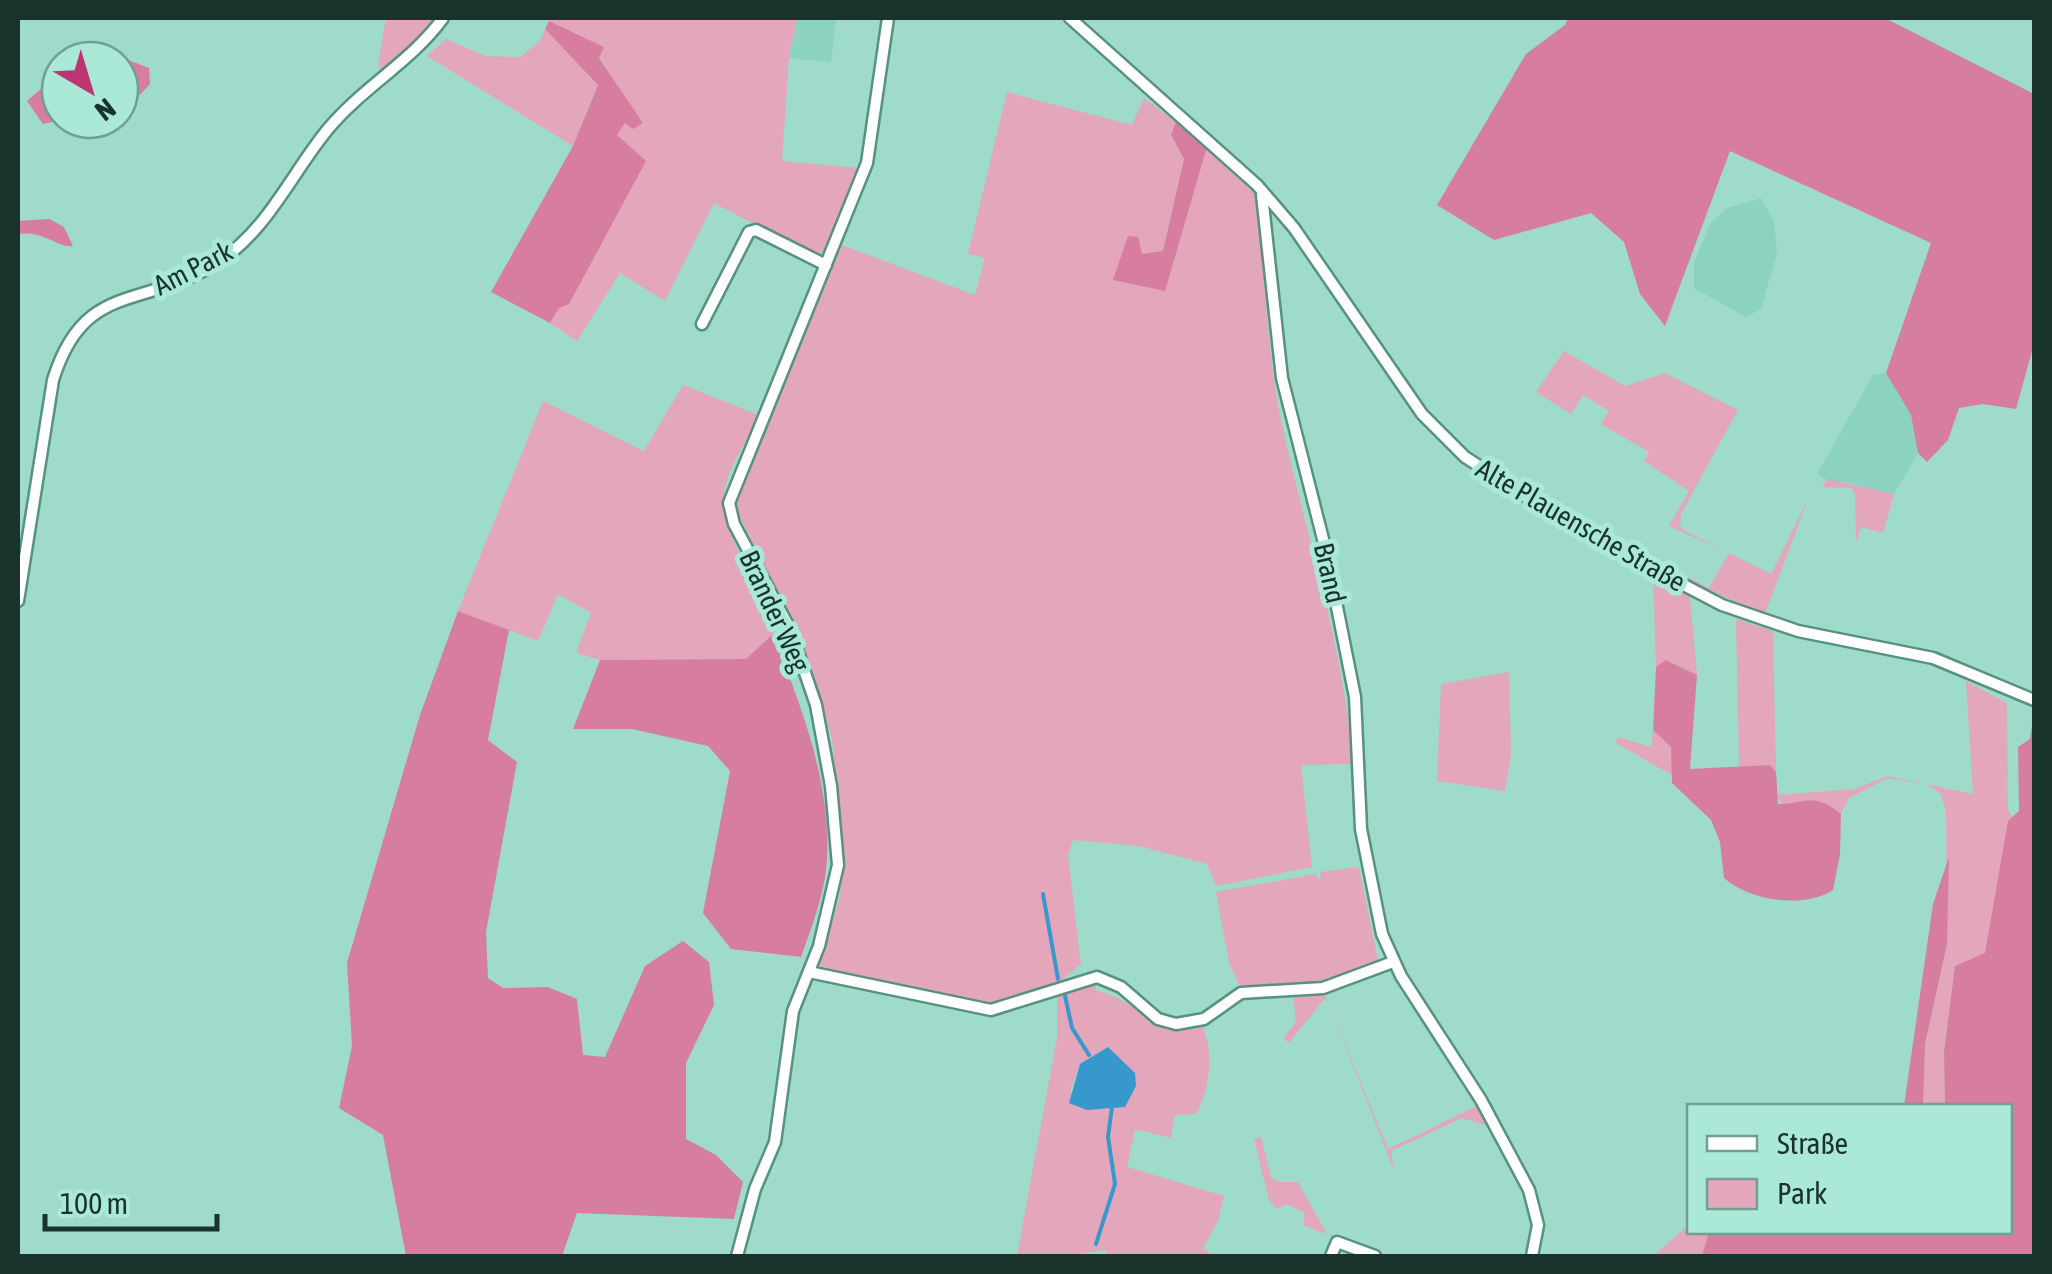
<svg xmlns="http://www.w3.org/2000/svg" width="2052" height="1274" viewBox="0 0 2052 1274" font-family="'Asap Condensed',sans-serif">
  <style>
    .built { fill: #8bd2c0 }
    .green { fill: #e3a6bb; fill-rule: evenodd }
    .forest { fill: #d77d9f }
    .water { fill: #3798cd }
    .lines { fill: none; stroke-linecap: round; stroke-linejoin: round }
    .stream { stroke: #3798cd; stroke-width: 4 }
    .minor-casing { stroke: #569182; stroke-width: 15 }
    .minor { stroke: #fff; stroke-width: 10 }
    .labels { text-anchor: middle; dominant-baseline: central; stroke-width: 10; stroke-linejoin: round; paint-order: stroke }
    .street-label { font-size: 28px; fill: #19322c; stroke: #aae8d8 }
  </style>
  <rect width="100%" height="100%" fill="#9edbcb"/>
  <g class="built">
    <path d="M797,18H836L831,62L789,58Z"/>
    <path d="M1761,198L1774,222L1777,253L1761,309L1746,317L1694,288V263L1711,222L1728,208Z"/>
    <path d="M1886,373L1911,415L1918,453L1894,494L1845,482L1837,485L1817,474L1873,375Z"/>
  </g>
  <g class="green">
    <path d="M386,18H438L383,72L378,65Z"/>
    <path d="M543,18H797L789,58L782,161L859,168L830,248L815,255L714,203L665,301L620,273L577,341L550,323L559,308L616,135L625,122L642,123L599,57L603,47Z"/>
    <path d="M545,29L598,84L573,146L427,56L446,39L485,56L520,57L540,41Z"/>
    <path d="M1007,92L1132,125L1144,98L1176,122L1171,136L1184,159L1163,252L1142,254L1128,236L1165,290L1207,147L1259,198C1265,279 1266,354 1284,434C1309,545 1344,650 1353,764L1301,765L1312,867L1216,886L1207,864L1139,846L1073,840L1068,855L1081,964C1054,989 1026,1002 989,1005L823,970L819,963L839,901L844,867L832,738L795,625L733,504L737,484L780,395L842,245L975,295L985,258L968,254Z"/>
    <path d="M1564,351L1625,386L1665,373L1738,410L1681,514L1680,526L1685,531L1771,574L1808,499L1766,611L1762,614L1687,580L1688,577L1709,588L1729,553L1669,526L1689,491L1644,461L1649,452L1601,424L1609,411L1583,395L1571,414L1536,392Z"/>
    <path d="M683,385L761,416C708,501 716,503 757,590C763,604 773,619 773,634L746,659L600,660L576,653L591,613L558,594L538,641L458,611L543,401L644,451Z"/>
    <path d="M1827,479L1894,494L1883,533L1861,527L1856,543L1855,494L1851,488L1822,487Z"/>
    <path d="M1653,577L1690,596L1697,675L1667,660L1656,667Z"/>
    <path d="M1736,619L1773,631L1776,772L1769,765L1739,768Z"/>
    <path d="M1509,672L1511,754L1505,791L1437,781L1441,684Z"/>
    <path d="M1966,681L2007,703L2008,809L2012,817L1985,954L1955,966L1944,1052L1945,1106H1923L1925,1044L1947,944L1946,810L1940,793L1928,785L1888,778L1849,798L1841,814L1829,805L1783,807L1777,795L1855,789L1887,776L1973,794Z"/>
    <path d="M1653,730L1671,747L1672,775L1616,743L1618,737L1651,747Z"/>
    <path d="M1359,867L1378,960L1316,986H1240L1229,963L1216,892L1315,874L1321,882L1320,872Z"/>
    <path d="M1095,982L1096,990C1136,1000 1159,1036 1203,1027C1214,1053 1210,1087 1197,1113L1174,1116L1171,1138L1135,1129L1127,1167L1224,1196L1218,1221L1203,1248L1214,1256H1108L1105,1250L1066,1256H1017L1057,1037V993ZM1108,1047L1129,1070L1124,1107L1070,1092L1080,1064Z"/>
    <path d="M1324,992L1388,1149L1479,1105L1492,1127L1462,1118L1391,1151L1394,1170L1328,1002L1324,999L1289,1043L1283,1038L1296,1022L1293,995Z"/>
    <path d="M1261,1137L1271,1177L1278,1182H1298L1327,1234L1303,1225L1305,1213L1286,1204L1277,1209L1269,1200L1254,1139Z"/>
    <path d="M1689,1225L1690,1232H1709L1702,1256H1653Z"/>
  </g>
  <g class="forest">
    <path d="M1568,18H1885L2034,94V344L2016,409L1983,404L1959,408L1948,440L1927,462L1918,453L1911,415L1886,373L1931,243L1730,151L1665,326L1640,294L1624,242L1591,213L1494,240L1437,205L1526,54L1565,25Z"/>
    <path d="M549,21L604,47L599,58L643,123L633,129L625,123L617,135L646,161L569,304L559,308L550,323L491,292L573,146L598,85L545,29Z"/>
    <path d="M82,42L149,68L150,84L132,103L120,106V60H69Z"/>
    <path d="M60,72L61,120L43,124L27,101Z"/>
    <path d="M1176,122L1207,147L1165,291L1113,280L1128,236L1138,237L1142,254L1163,251L1184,159L1171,135Z"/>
    <path d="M49,219L64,227L73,246C57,248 44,230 18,234V221Z"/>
    <path d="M458,611L509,630L488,740L517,762L486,932L488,978L503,988L548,987L577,999L583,1055L605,1057L645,966L683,941L709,962L714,1005L686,1063V1139L716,1155L743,1182L734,1219L577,1213L562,1256H406L383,1135L339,1108L352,1046L347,963L420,715Z"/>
    <path d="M773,634C801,706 831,781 827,860C825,893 812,926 801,957L731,949L703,913L730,771L708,746L632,729H573L600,660L746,659Z"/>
    <path d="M1666,660L1697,675L1690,769L1770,765L1776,772L1778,804C1804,805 1811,790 1841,814L1840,854L1833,890C1804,909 1750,901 1724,878L1720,842L1711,820L1672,783L1671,747L1653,730L1656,667Z"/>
    <path d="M2034,712V1256H1702L1709,1232H2010V1106H1945L1944,1052L1955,966L1985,953L2008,821L2019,811L2018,747L2030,739Z"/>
    <path d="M1949,857L1947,944L1925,1044L1923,1106H1904L1933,904Z"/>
  </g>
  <path class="water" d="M1108,1047L1135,1073L1136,1086L1125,1107L1087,1110L1069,1103L1080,1064Z"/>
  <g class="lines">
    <g class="stream">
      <path d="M1043,894L1058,979"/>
      <path d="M1064,991L1072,1028L1089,1055"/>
      <path d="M1096,1244L1115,1184L1108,1137L1112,1107"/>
    </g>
    <g class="minor-casing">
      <g id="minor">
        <path d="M1070,18L1257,185L1294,228L1422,414L1465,457L1573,527L1722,605L1798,631L1933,658L2034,700"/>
        <path d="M1262,195L1282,378L1325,547L1355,697L1361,829L1382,934L1401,976L1481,1100L1529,1190L1538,1225L1532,1256"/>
        <path d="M702,324L749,232L756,230L826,265"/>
        <path d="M18,601L53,380C84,280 142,310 217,263C268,230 291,174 328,129C363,87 412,61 443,18"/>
        <path d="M809,972L991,1010L1097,977L1121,987L1158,1019L1176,1024L1204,1019L1241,993L1323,988L1393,962"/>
        <path d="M737,1256L755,1189L775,1142L793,1011L819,946L838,865L831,786L816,705L790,629L734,524L729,503L867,163L888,18"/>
        <path d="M1331,1256L1337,1242L1375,1256"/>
      </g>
    </g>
    <use href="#minor" class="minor"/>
  </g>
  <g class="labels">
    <g class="street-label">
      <text transform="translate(193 268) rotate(-27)">Am Park</text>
      <text transform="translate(1581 525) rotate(30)">Alte Plauensche Straße</text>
      <text transform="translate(1330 573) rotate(77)">Brand</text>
      <text transform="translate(775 611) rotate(65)">Brander Weg</text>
    </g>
  </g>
  <rect width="2052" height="1274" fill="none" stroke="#19322c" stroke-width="40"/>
  <rect x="1687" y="1104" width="325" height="130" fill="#aae8d8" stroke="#709f93" stroke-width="2.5"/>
  <rect x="1707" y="1136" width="50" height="15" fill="#ffffff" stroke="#709f93" stroke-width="2.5"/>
  <text x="1777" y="1154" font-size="30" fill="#19322c">Straße</text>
  <rect x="1707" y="1179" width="50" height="30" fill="#e3a6bb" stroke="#709f93" stroke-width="2.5"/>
  <text x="1777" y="1204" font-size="30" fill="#19322c">Park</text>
  <g transform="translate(90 90) rotate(142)"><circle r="48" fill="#aae8d8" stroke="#709f93" stroke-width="2.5"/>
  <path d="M0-8L18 38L0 25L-18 38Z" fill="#bd3573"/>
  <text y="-15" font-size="28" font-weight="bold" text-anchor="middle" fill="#19322c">N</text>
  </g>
  <path d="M45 1214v15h172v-15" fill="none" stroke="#19322c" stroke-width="5"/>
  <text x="60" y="1214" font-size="30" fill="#19322c" stroke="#aae8d8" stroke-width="8" paint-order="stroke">100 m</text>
</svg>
